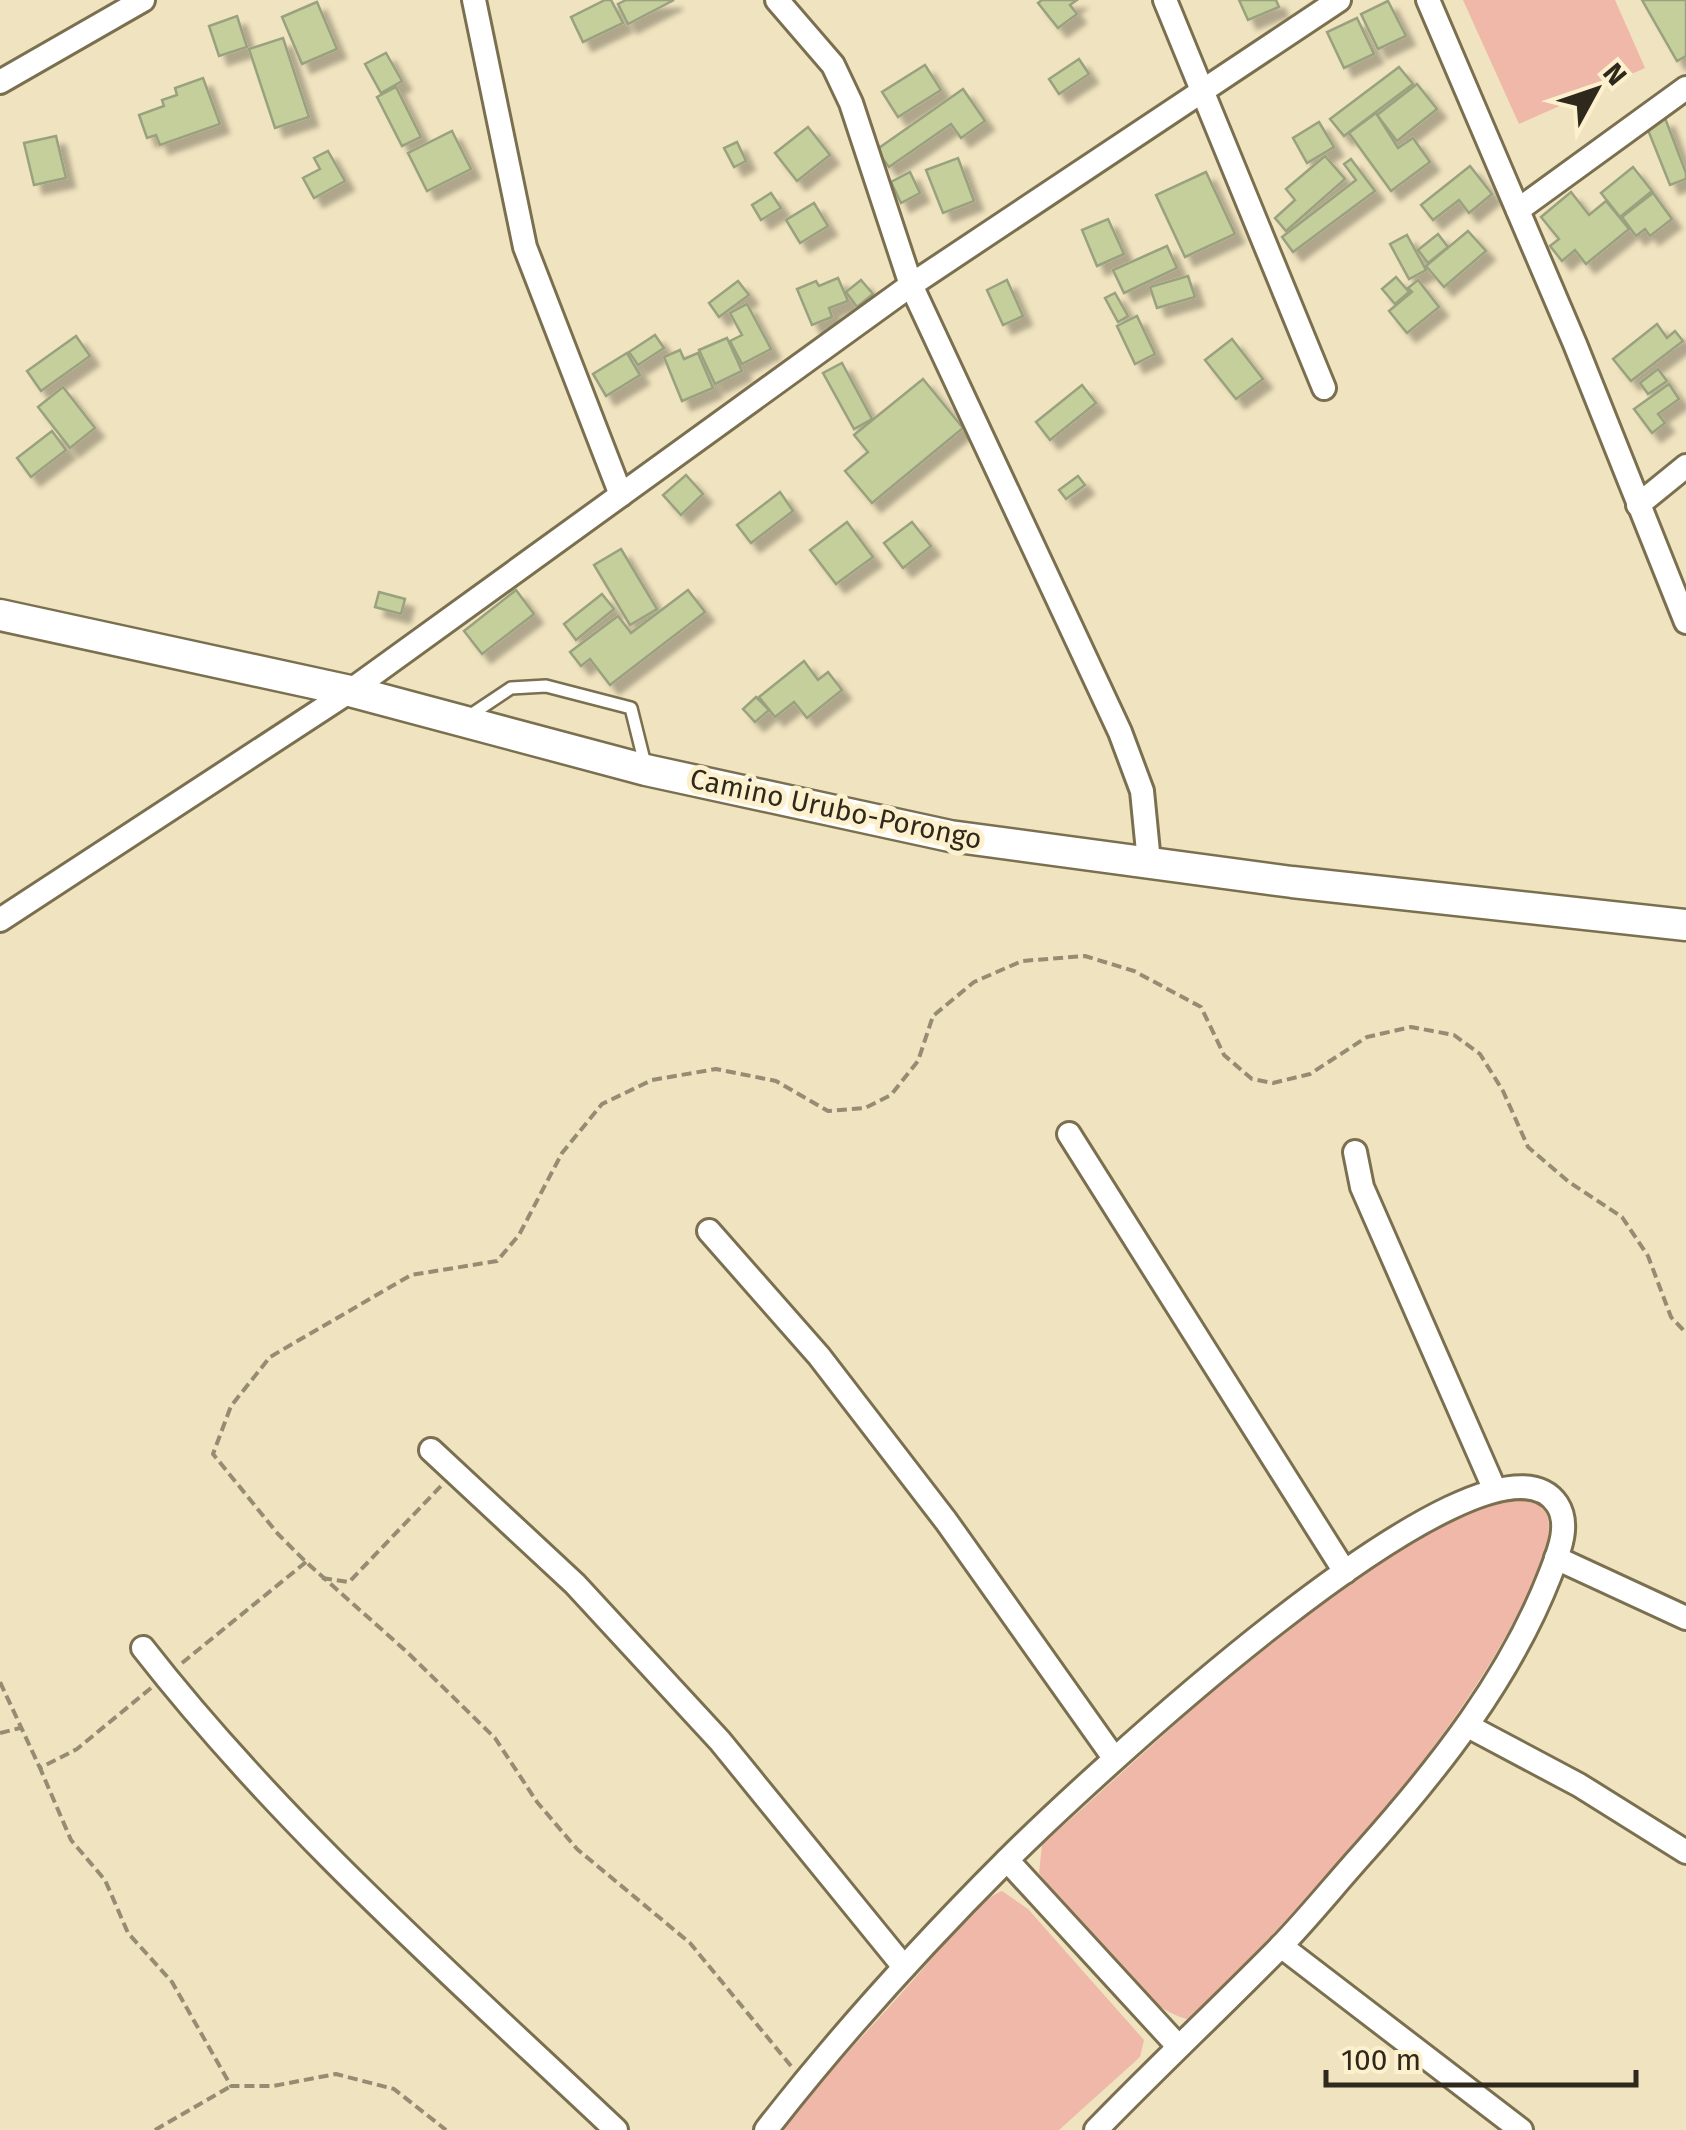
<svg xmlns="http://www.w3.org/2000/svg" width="1686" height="2130" viewBox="0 0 1686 2130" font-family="'Fira Sans',sans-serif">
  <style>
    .green { fill: #efb8a9 }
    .building { fill: #c4cf9c; stroke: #9aa17f; stroke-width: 2.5; filter: url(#shadow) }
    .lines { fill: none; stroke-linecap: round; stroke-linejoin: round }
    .lane-casing { stroke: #7a6f4f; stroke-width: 16 }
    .street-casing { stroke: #7a6f4f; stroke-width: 28 }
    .secondary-casing { stroke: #7a6f4f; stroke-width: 35 }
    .path { stroke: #968c73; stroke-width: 4; stroke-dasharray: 10 5; stroke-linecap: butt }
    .lane { stroke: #fff; stroke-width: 11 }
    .street { stroke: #fff; stroke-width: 22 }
    .secondary { stroke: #fff; stroke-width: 30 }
    .labels { text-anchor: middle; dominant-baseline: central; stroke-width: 10; stroke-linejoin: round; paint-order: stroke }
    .street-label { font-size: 28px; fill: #2e291c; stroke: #fdf0cc }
  </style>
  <defs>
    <filter id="shadow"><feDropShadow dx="9" dy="9" stdDeviation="2.5" flood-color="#0004"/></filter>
  </defs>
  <rect width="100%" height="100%" fill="#f0e3bf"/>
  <g class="green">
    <path d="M1463,0H1615L1645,68L1519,124Z"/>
    <path d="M1505,1497C1512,1497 1521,1495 1528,1497C1548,1502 1551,1522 1548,1539C1542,1574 1523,1606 1506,1636C1427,1776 1309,1897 1198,2012L1187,2019C1139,2008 1069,1914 1039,1873L1042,1845L1200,1702L1354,1577L1440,1525Z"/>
    <path d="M1002,1891L1028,1909L1144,2040L1140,2057L1059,2130H781C823,2077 870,2029 915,1978C937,1954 973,1902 1002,1891Z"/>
  </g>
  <g class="building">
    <path d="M605,0H611L623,23L583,42L571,17Z"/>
    <path d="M626,0H674L628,24L618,4Z"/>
    <path d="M1042,0H1077L1070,5L1077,14L1058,28L1038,3Z"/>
    <path d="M1239,0H1276L1279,7L1248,20Z"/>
    <path d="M1642,0H1686V56L1677,61Z"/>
    <path d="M1388,1L1406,36L1378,49L1361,14Z"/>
    <path d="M317,2L337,49L302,64L282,17Z"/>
    <path d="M237,16L247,47L219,56L209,26Z"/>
    <path d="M1357,18L1374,54L1344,68L1327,32Z"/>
    <path d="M283,38L309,117L275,128L249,49Z"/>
    <path d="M386,53L402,81L381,93L365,64Z"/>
    <path d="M1079,59L1089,74L1059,94L1049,79Z"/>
    <path d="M925,65L941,90L898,117L882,92Z"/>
    <path d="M1399,67L1413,84L1344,136L1330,119Z"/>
    <path d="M203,78L220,124L160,145L156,135L147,138L139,115L164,106L162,100L177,95L175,88Z"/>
    <path d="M1417,84L1437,109L1397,141L1377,115Z"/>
    <path d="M396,87L421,137L402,146L377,97Z"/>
    <path d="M963,89L985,121L961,138L951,124L889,167L876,150Z"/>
    <path d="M1376,113L1398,148L1413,138L1430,162L1391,191L1349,133Z"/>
    <path d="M1665,118L1686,173V179L1670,185L1646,125Z"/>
    <path d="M1319,122L1334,147L1307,163L1293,138Z"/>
    <path d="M808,127L830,155L797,181L775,153Z"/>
    <path d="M452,131L471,169L427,191L408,153Z"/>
    <path d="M56,136L66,178L34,185L24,143Z"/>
    <path d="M737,142L746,161L734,167L724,148Z"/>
    <path d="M328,151L345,181L314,198L303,178L320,169L314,158Z"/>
    <path d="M1325,156L1345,179L1286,231L1275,218L1295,200L1286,189Z"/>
    <path d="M958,158L974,201L943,213L926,170Z"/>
    <path d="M1351,159L1375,191L1293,252L1282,237L1356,180L1344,164Z"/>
    <path d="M1470,166L1492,194L1469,213L1459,200L1433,220L1421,205Z"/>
    <path d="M1633,167L1652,191L1620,217L1601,193Z"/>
    <path d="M910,172L920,193L901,203L891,182Z"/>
    <path d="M1206,172L1235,234L1185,257L1156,195Z"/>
    <path d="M1571,192L1589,215L1606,201L1629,229L1586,264L1575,250L1562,261L1550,246L1559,239L1541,217Z"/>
    <path d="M771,193L781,208L761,220L752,205Z"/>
    <path d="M1653,193L1672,219L1650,236L1645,229L1636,236L1622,217Z"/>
    <path d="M814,203L828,226L800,243L786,220Z"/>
    <path d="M1108,219L1124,254L1097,266L1082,230Z"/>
    <path d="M1468,231L1486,251L1444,287L1426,266Z"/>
    <path d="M1438,234L1448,247L1428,263L1418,250Z"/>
    <path d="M1407,235L1426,270L1409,279L1390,244Z"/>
    <path d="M1167,246L1177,268L1124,293L1113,270Z"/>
    <path d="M1188,276L1195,297L1157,308L1150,287Z"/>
    <path d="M1396,277L1409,292L1395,304L1382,289Z"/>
    <path d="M838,278L848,301L829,308L832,317L812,325L797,289L816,281L819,286Z"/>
    <path d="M861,280L873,294L857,307L846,292Z"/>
    <path d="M1007,280L1023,316L1003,325L987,290Z"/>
    <path d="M1418,280L1439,307L1407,333L1389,311L1412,292L1408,288Z"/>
    <path d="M738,281L749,295L719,317L709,303Z"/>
    <path d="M1115,293L1128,316L1118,322L1105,298Z"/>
    <path d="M747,304L771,349L742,364L730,341L742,335L730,313Z"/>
    <path d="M1137,316L1155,354L1135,364L1117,326Z"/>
    <path d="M1657,324L1667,338L1675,331L1683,341L1631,381L1613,359Z"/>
    <path d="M655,335L664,348L638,365L629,352Z"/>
    <path d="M76,336L90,356L41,391L27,371Z"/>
    <path d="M727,338L742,371L715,384L699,350Z"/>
    <path d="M1232,339L1263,379L1236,399L1205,360Z"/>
    <path d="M680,350L684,359L698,353L713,388L682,401L664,357Z"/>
    <path d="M627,353L640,375L606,396L593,374Z"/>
    <path d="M842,363L872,419L854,429L823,373Z"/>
    <path d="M1658,369L1667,381L1648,394L1640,383Z"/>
    <path d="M923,379L963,428L872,503L845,471L868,452L854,435Z"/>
    <path d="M1669,384L1679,399L1658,414L1665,423L1652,433L1634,409Z"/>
    <path d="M1082,385L1096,403L1050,440L1036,422Z"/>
    <path d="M63,387L95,428L70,448L38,407Z"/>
    <path d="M52,431L66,450L31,477L17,458Z"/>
    <path d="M686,475L703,494L681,515L663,495Z"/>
    <path d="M1078,476L1085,485L1066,499L1059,490Z"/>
    <path d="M780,492L793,511L751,543L737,525Z"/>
    <path d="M847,522L873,557L836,584L810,550Z"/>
    <path d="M912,522L931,546L903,568L884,543Z"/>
    <path d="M621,549L657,609L630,625L594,565Z"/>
    <path d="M516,590L534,614L482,654L464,631Z"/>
    <path d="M688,590L705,612L610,685L590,659L581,666L570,652L618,616L631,633Z"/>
    <path d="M379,592L405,599L401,614L375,607Z"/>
    <path d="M602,594L614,609L576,640L564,624Z"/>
    <path d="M804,661L818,680L828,672L842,690L807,718L794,702L775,717L759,697Z"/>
    <path d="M756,697L769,710L755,722L743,709Z"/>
  </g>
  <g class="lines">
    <g class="lane-casing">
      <path id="lane" d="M469,716L511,688L546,686L631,708L645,764"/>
    </g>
    <g class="street-casing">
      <g id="street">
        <path d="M474,0L525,247L621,495"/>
        <path d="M777,0L833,65L851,103L911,285L1120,732L1142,791L1149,862"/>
        <path d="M1165,0L1324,388"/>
        <path d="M1428,0L1575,344L1686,622"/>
        <path d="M0,82L143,0"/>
        <path d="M1518,210L1686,88"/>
        <path d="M1638,505L1686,466"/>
        <path d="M0,920L350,691L911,285L1339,0"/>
        <path d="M1069,1134L1345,1572"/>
        <path d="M1355,1152L1362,1187L1494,1488"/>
        <path d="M709,1231L819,1356L946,1521L1114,1758"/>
        <path d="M431,1450L575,1584L720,1741L904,1967"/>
        <path d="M1556,1558L1686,1618"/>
        <path d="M143,1648C282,1826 453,1976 616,2130"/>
        <path d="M1468,1726L1579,1785L1686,1852"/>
        <path d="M1007,1860L1178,2046"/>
        <path d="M1281,1946L1521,2130"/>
        <path d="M766,2130C840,2035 921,1946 1006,1861C1065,1802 1487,1401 1557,1504C1571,1525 1558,1554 1550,1575C1510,1678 1439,1768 1366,1850C1337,1882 1310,1916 1280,1947C1219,2009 1156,2068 1096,2130"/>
      </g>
    </g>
    <g class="secondary-casing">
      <path id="secondary" d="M0,615L350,691L646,770L950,836L1292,882L1686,925"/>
    </g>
    <g class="path">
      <path d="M322,1578L349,1582L441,1486"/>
      <path d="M182,1663L306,1562"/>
      <path d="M0,1682L40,1768"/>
      <path d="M151,1688L77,1749L40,1768L71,1840L105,1880L128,1933L172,1982L231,2086H273L336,2074L394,2089L446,2130"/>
      <path d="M0,1733L20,1728"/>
      <path d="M791,2066L690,1943L577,1849L537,1802L495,1738L407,1652L306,1562L278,1534L213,1454L231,1406L270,1357L411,1275L497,1261L519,1235L562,1153L602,1104L652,1080L716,1069L776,1081L828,1111L865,1108L891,1095L918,1061L933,1016L974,982L1022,961L1085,956L1134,971L1201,1007L1224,1055L1252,1079L1273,1083L1310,1074L1367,1037L1411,1027L1454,1035L1480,1054L1503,1091L1528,1147L1569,1182L1622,1217L1648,1256L1671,1317L1686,1333"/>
      <path d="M155,2130L231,2086"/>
    </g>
    <use href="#lane" class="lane"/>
    <use href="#street" class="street"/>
    <use href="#secondary" class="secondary"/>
  </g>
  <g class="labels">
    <g class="street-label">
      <text transform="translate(836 809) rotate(12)">Camino Urubo-Porongo</text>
    </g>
  </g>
  <g transform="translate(1596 90) rotate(50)" stroke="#fdf0cc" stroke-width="8" paint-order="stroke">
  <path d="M0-8L18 38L0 25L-18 38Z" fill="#2e291c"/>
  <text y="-15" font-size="28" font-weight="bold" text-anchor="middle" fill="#2e291c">N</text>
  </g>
  <path d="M1326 2070v15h310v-15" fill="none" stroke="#2e291c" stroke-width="5"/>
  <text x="1341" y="2070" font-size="30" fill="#2e291c" stroke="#fdf0cc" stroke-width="8" paint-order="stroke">100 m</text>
</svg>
